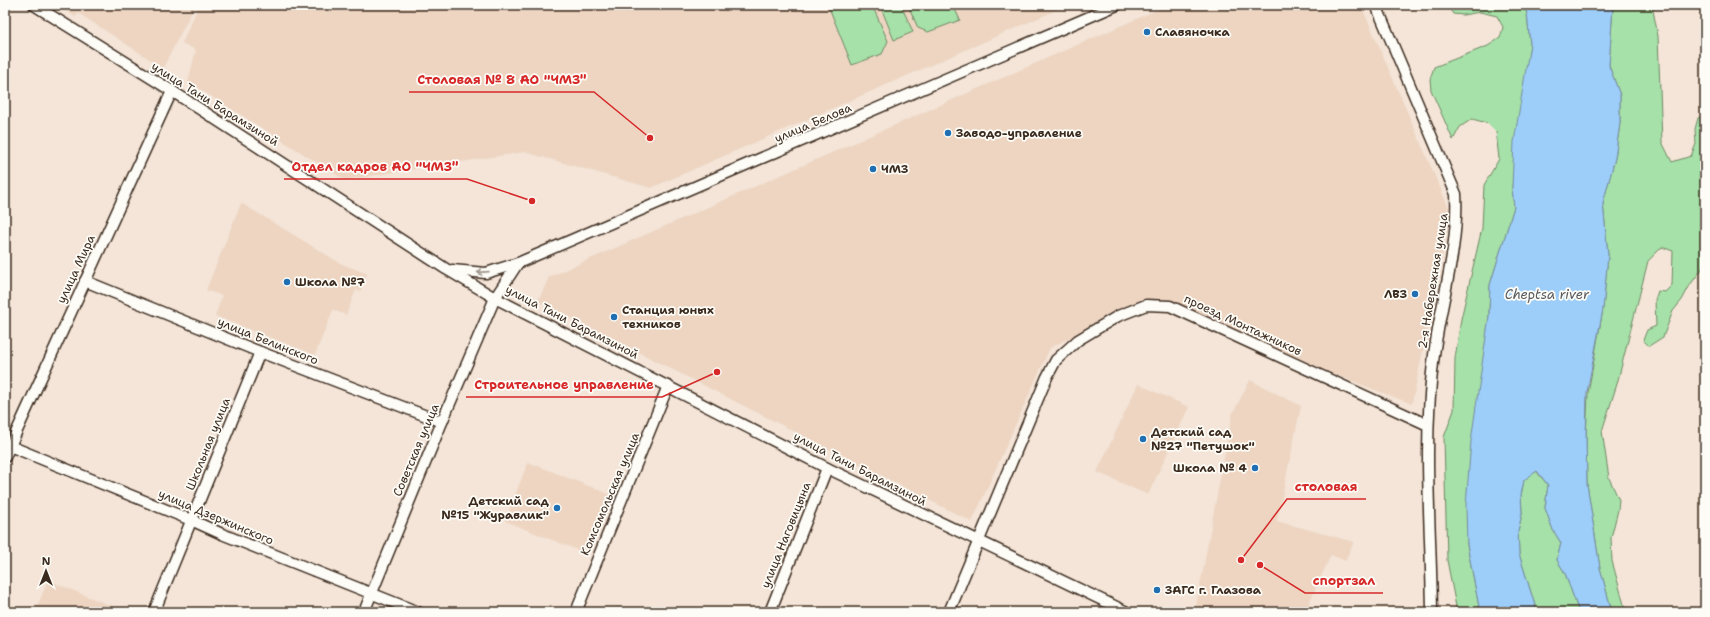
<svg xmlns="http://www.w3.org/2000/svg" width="1710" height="617" viewBox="0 0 1710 617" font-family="'Shantell Sans',sans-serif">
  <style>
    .built { fill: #edd5c2 }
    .green { fill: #a5e1a8; stroke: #708663 }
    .water { fill: #9dcefa; stroke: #768ca2 }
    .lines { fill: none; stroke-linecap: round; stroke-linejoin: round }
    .minor-casing { stroke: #3b2a1e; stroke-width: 13 }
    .minor { stroke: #fdfcf7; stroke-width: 10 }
    .oneway { stroke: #9c938a }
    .poi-dot { fill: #1f6fb2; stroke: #fdfcf7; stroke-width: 1.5 }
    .labels { text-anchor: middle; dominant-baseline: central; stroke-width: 3.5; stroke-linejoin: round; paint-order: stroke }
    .poi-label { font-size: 12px; font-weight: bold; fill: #3b2a1e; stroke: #fdfcf7; text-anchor: start }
    .street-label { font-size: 12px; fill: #3b2a1e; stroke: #fdfcf7 }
    .water-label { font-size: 13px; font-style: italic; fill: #585b60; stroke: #fdfcf7 }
    .leader { fill: none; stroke: #d62828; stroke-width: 1.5 }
    .callout-dot { fill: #d62828; stroke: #fdfcf7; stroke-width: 1.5 }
    .callout-label { font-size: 13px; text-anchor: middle; font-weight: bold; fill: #d62828; stroke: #fdfcf7; stroke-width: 3.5; stroke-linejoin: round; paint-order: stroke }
  </style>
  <rect width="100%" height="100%" fill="#f4e5d8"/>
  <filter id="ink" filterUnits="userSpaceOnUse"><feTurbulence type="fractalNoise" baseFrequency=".025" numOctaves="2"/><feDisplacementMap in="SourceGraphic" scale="8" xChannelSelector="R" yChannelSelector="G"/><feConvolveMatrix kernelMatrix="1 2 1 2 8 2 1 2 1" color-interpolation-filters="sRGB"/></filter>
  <g filter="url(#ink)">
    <g class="built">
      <path d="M57,5H195L163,68L78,13L75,17Z"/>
      <path d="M199,5H1068L651,188L525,152L345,180L188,82L196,50L182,43Z"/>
      <path d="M1168,5H1361L1451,213L1412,404L1142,301L1050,348L972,522L538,301L549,277Z"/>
      <path d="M241,203L340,263L367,274L360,292L356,290L346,315L333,310L315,355L215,316L222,296L206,290Z"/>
      <path d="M1250,380L1301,406L1277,521L1354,542L1345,561L1331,555L1305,612H1195L1232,415Z"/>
      <path d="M1138,384L1189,407L1148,495L1097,472Z"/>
      <path d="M528,462L609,494L585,553L505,521Z"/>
      <path d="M48,580L111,606L108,612H35Z"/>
    </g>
    <g class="green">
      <path d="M828,5H872L888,41L882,54L852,65Z"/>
      <path d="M880,5H901L913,32L894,40Z"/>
      <path d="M908,5H953L960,20L928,32L918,28Z"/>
      <path d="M1447,5H1522L1527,13L1530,44L1512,187L1514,207L1490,285L1489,316L1477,408L1467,544L1480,612H1457L1447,560L1444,437L1454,410L1455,358L1461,319L1482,228L1484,185L1499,159L1496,132L1487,123L1472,119L1460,127L1453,140L1431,90L1430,79L1434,67L1488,46L1500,38L1503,27L1497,16L1480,12L1463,15L1453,14Z"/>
      <path d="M1613,5H1652L1658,36L1662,142L1672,162L1691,156L1696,144L1695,129L1698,118L1705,115V265L1690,285L1682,300L1673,311L1663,337L1649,346L1643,340L1647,330L1656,326L1655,300L1658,291L1665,292L1672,285L1673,251L1662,247L1648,261L1617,384L1602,431L1609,478L1619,500L1618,510L1611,538L1612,561L1626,612H1612L1600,568L1587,484L1586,439L1588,393L1603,309L1608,255L1603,203L1615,158L1620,123V95L1609,66Z"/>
      <path d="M1536,471L1548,485L1545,508L1553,530L1561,543L1557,560L1565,573L1579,612H1537L1519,554L1518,532L1522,513L1521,495L1524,480Z"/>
    </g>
    <path class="water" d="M1522,5H1613L1609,66L1620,95V123L1615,158L1603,203L1608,255L1603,309L1587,392L1586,439L1587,484L1600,568L1612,612H1579L1565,573L1557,560L1561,543L1553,530L1545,508L1548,485L1537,471L1524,480L1521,495L1522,513L1518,532L1519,554L1537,612H1480L1467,544L1466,506L1471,441L1489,316L1490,285L1514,207L1512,187L1514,142L1530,44L1527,13Z"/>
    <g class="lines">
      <g class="minor-casing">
        <g id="minor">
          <path d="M34,5L172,91L446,269L495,298L827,468L1127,612"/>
          <path d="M1376,5L1456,194C1459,251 1439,307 1433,363C1423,445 1431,529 1432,612"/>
          <path d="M452,270L486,273L518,263"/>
          <path d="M85,281L260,352L442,422"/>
          <path d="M5,444L191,520L222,534L418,612"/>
          <path d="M5,457L172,91"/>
          <path d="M154,612L260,352"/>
          <path d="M364,612L442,422L495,298L518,263L1117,5"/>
          <path d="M576,612L668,386"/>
          <path d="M770,612L827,468"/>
          <path d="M949,612L1047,377L1056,360L1078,340L1118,316L1146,305L1170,306L1428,425"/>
        </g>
      </g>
      <use href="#minor" class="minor"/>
    </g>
    <defs><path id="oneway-shaft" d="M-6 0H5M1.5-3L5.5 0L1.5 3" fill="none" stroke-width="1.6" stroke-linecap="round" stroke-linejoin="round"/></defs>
    <use class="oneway" href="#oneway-shaft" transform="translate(483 272) rotate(176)"/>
  </g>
  <g class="poi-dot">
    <circle cx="1147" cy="32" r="4"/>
    <circle cx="948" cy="133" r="4"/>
    <circle cx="873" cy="169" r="4"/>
    <circle cx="287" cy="282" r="4"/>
    <circle cx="1415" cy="294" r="4"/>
    <circle cx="614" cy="317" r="4"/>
    <circle cx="1143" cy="439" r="4"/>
    <circle cx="1255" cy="468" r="4"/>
    <circle cx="557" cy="508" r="4"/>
    <circle cx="1157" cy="590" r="4"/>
  </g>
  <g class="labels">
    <g class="poi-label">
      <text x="1155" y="32">Славяночка</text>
      <text x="956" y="133">Заводо-управление</text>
      <text x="881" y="169">ЧМЗ</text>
      <text x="295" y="282">Школа №7</text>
      <text x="1407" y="294" text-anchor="end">ЛВЗ</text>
      <text x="622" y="310">Станция юных<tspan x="622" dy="14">техников</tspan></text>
      <text x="1151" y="432">Детский сад<tspan x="1151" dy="14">№27 "Петушок"</tspan></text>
      <text x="1247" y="468" text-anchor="end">Школа № 4</text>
      <text x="549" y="501" text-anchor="end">Детский сад<tspan x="549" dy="14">№15 "Журавлик"</tspan></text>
      <text x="1165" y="590">ЗАГС г. Глазова</text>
    </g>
    <g class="street-label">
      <text transform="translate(215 104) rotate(32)">улица Тани Барамзиной</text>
      <text transform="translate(813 123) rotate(-23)">улица Белова</text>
      <text transform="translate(76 269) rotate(-65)">улица Мира</text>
      <text transform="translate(1433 281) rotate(-81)">2-я Набережная улица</text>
      <text transform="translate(572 322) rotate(27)">улица Тани Барамзиной</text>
      <text transform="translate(1243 325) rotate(25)">проезд Монтажников</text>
      <text transform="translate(268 341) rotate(22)">улица Белинского</text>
      <text transform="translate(208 444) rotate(-68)">Школьная улица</text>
      <text transform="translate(416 450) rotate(-67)">Советская улица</text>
      <text transform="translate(860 469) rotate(27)">улица Тани Барамзиной</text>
      <text transform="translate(610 494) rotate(-67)">Комсомольская улица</text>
      <text transform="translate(216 517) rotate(23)">улица Дзержинского</text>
      <text transform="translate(786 535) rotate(-68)">улица Наговицына</text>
    </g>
    <g class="water-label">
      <text x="1547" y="294">Cheptsa river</text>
    </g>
  </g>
  <path class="leader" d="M650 138L594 92H409M532 201L467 179H284M717 372L662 397H466M1241 560L1287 499H1366M1260 565L1305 593H1383"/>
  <g class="callout-dot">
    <circle cx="650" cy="138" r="4"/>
    <circle cx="532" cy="201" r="4"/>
    <circle cx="717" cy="372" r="4"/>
    <circle cx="1241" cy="560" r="4"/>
    <circle cx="1260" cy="565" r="4"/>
  </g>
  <g class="callout-label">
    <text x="502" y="84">Столовая № 8 АО "ЧМЗ"</text>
    <text x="375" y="171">Отдел кадров АО "ЧМЗ"</text>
    <text x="564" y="389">Строительное управление</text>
    <text x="1326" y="491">столовая</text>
    <text x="1344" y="585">спортзал</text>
  </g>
  <rect width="1710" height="617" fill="none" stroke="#fdfcf7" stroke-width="20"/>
  <rect x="10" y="10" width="1690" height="597" fill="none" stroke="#3b2a1e" stroke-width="1.5" filter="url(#ink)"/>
  <g transform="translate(46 571)" stroke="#fdfcf7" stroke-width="3" paint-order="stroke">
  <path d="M0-3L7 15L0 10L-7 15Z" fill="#3b2a1e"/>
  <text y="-6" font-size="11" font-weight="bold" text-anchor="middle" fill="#3b2a1e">N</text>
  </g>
</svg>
